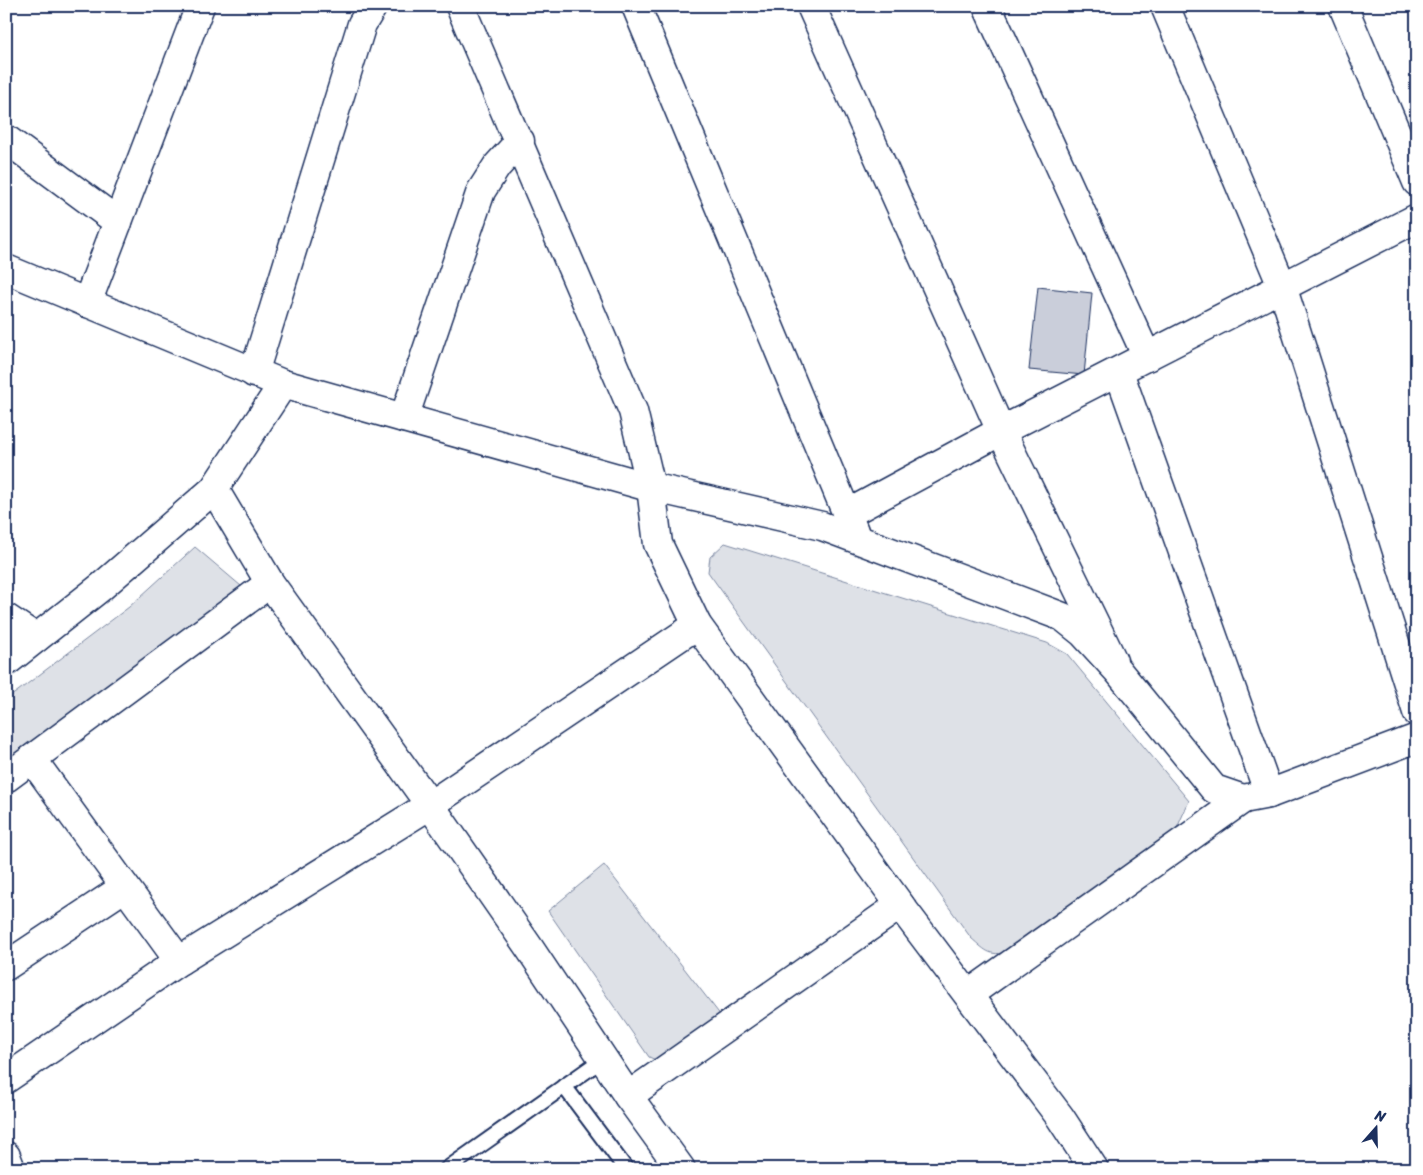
<svg xmlns="http://www.w3.org/2000/svg" width="1423" height="1175" viewBox="0 0 1423 1175" font-family="Sriracha,sans-serif">
  <style>
    .green { fill: #dee1e7; stroke: #7c88a2 }
    .building { fill: #caceda; stroke: #1b2f5e }
    .lines { fill: none; stroke-linecap: round; stroke-linejoin: round }
    .lane-casing { stroke: #1b2f5e; stroke-width: 18 }
    .street-casing { stroke: #1b2f5e; stroke-width: 31 }
    .secondary-casing { stroke: #1b2f5e; stroke-width: 31 }
    .lane { stroke: #fff; stroke-width: 14 }
    .street { stroke: #fff; stroke-width: 28 }
    .secondary { stroke: #fff; stroke-width: 28 }
  </style>
  <rect width="100%" height="100%" fill="#fff"/>
  <filter id="ink" filterUnits="userSpaceOnUse"><feTurbulence type="fractalNoise" baseFrequency=".02" numOctaves="2"/><feDisplacementMap in="SourceGraphic" scale="10" xChannelSelector="R" yChannelSelector="G"/><feConvolveMatrix kernelMatrix="1 2 1 2 8 2 1 2 1" color-interpolation-filters="sRGB"/></filter>
  <g filter="url(#ink)">
    <g class="green">
      <path d="M725,543L1047,643L1067,654L1189,801L1177,828L1012,950C991,958 987,952 971,938L708,572L710,557Z"/>
      <path d="M195,547L254,597L6,776V700L129,607Z"/>
      <path d="M604,865L725,1021L658,1061L649,1057L548,911Z"/>
    </g>
    <path class="building" d="M1038,287L1092,293L1084,375L1029,370Z"/>
    <g class="lines">
      <g class="lane-casing">
        <g id="lane">
          <path d="M564,1086L626,1169"/>
          <path d="M447,1169L603,1059"/>
        </g>
      </g>
      <g class="street-casing">
        <g id="street">
          <path d="M460,6L633,411L651,487L658,544L697,625L900,905L1060,1117L1094,1169"/>
          <path d="M636,6L854,531"/>
          <path d="M811,6L1001,431L1113,661"/>
          <path d="M987,6L1147,357"/>
          <path d="M1165,6L1282,286L1417,712"/>
          <path d="M1343,6L1417,182"/>
          <path d="M6,139L118,222"/>
          <path d="M87,303L200,6"/>
          <path d="M1119,372L1269,794"/>
          <path d="M254,373L362,24L373,6"/>
          <path d="M404,418L481,191L497,166L520,141"/>
          <path d="M214,489L270,583L430,805L528,946L628,1096L681,1169"/>
          <path d="M847,514L1001,431L1417,218"/>
          <path d="M6,618L36,638"/>
          <path d="M32,759L179,961"/>
          <path d="M6,778L270,583"/>
          <path d="M6,966L125,887"/>
          <path d="M969,994L1243,799"/>
          <path d="M6,1079L179,961L430,805L697,625"/>
          <path d="M628,1096L900,905"/>
          <path d="M6,1156L11,1169"/>
        </g>
      </g>
      <g class="secondary-casing">
        <g id="secondary">
          <path d="M6,269L283,384L642,485L822,526L1063,617L1083,633L1118,671L1214,789L1243,799L1269,794L1417,738"/>
          <path d="M6,662L101,587L214,489L283,384"/>
        </g>
      </g>
      <use href="#lane" class="lane"/>
      <use href="#street" class="street"/>
      <use href="#secondary" class="secondary"/>
    </g>
  </g>
  <rect width="1423" height="1175" fill="none" stroke="#fff" stroke-width="25"/>
  <rect x="12" y="12" width="1398" height="1150" fill="none" stroke="#1b2f5e" stroke-width="2" filter="url(#ink)"/>
  <g transform="translate(1376 1128) rotate(20)" stroke="#ffffff" stroke-width="4" paint-order="stroke">
  <path d="M0-4L9 19L0 12L-9 19Z" fill="#1b2f5e"/>
  <text y="-8" font-size="14" font-weight="bold" text-anchor="middle" fill="#1b2f5e">N</text>
  </g>
</svg>
